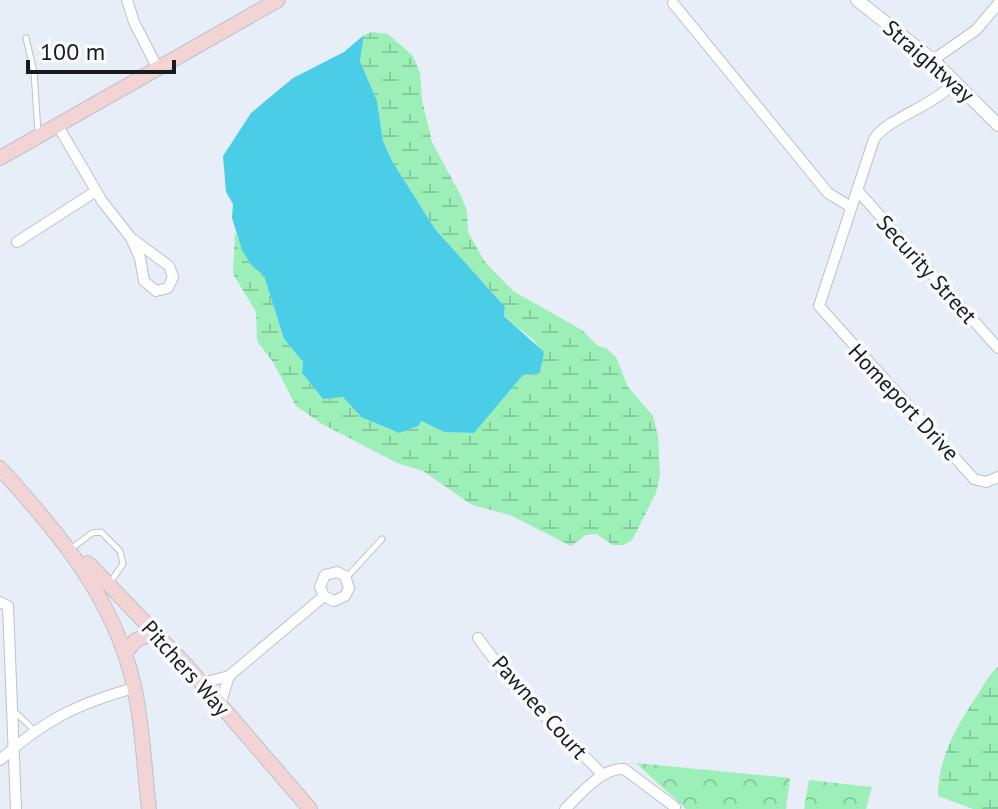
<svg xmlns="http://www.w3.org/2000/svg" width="998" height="809" viewBox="0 0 998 809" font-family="'PT Sans',sans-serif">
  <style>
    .wetland { fill: url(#wetland-marsh) }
    .park { fill: url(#park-crowns) }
    .water { fill: #4acee8 }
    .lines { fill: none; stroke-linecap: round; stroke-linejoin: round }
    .service-casing { stroke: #bcc2cb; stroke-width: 7 }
    .minor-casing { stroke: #bcc2cb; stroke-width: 12 }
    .tertiary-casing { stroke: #bcc2cb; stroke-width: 14 }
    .secondary-casing { stroke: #bcc2cb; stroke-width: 16 }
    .service { stroke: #fff; stroke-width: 5 }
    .minor { stroke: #fff; stroke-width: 10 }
    .tertiary { stroke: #fff; stroke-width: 12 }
    .secondary { stroke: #f3d4d5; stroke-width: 14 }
    .labels { text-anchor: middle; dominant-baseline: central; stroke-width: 7; stroke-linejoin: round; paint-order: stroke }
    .street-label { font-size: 22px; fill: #181a1e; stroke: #f9fbff }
  </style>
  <defs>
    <pattern id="wetland-marsh" width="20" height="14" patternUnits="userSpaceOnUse" patternTransform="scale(2)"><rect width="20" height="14" fill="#9befb7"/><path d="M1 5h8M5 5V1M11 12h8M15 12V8" fill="none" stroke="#85cc9d"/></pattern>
    <pattern id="park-crowns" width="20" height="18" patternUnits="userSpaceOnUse" patternTransform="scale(2)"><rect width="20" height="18" fill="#9befb7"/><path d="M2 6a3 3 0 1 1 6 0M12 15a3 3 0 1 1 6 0" fill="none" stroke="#85cc9d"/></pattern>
  </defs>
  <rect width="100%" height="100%" fill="#e8eef8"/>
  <g class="wetland">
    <path d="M372,32L388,34L413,56L420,73L422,100L432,142L461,196L467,211L468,232L485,262L513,291L582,330L598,346L606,348L616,357L628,387L653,416L658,436L660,475L656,493L632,540L623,545H613L596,534L586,535L571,546L510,515L472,505L423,471L397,463L322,424L296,406L273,362L257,341L256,312L233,274L235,232L252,266L264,276L284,339L303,362L302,373L322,398L343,397L361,417L399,433L420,421L444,432L474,433L523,375L540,373C548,339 526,338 504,315L505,307L435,229L392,161L383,141L377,101L360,61L364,35Z"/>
    <path d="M998,667V809H973L938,796C938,757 956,728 976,697C984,686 987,676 998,667Z"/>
  </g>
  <g class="park">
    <path d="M636,763L790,778L786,809H686Z"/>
    <path d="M809,780L872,787L866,809H804Z"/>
  </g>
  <path class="water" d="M364,35L360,61L377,101L383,141L392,161L435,229L505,307L504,316L544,352L540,373L523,375L474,433L444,432L421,421L418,426L399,433L361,417L343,397L323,399L302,373L303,362L284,339L264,276L252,266L242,250L232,218L233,204L226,192L223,156L251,113L293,78L344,52Z"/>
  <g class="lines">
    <g class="service-casing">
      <g id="service">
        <path d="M26,38L34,72L38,132"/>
        <path d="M72,548L92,533L101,532L120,551L123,564L109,584"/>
        <path d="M347,577L382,539"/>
        <path d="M14,711L34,730"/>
      </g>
    </g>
    <g class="minor-casing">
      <g id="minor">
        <path d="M127,0L134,22L158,69"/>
        <path d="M673,3L828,193L851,207"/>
        <path d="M933,60L976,30L998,4"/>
        <path d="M955,82C932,107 888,118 874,139L819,306L974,479L986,482L998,477"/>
        <path d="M58,126L102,201L131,238L140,258L144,281L156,291L168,288L173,277L169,266L131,238"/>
        <path d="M857,190L998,348"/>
        <path d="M17,242L96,191"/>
        <path d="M0,602L8,606L16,809"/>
        <path d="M478,638L512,683L603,775"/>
        <path d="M202,683L229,676L324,596L320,587L325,575L337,572L345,576L349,588L345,596L334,601L324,596"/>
        <path d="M220,705L229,676"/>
        <path d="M0,760C44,720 77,704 134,688"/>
        <path d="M565,809C580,795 602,767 624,769L675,807"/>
      </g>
    </g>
    <g class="tertiary-casing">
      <path id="tertiary" d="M857,0L933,60L998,125"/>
    </g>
    <g class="secondary-casing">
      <g id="secondary">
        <path d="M0,158L278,0"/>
        <path d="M0,468C59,534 114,597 134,686C143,726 144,768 149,809"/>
        <path d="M88,563L186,665L310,809"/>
        <path d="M125,653L136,640L156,632"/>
      </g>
    </g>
    <use href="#service" class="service"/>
    <use href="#minor" class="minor"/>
    <use href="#tertiary" class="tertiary"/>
    <use href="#secondary" class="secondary"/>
  </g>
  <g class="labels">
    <g class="street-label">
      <text transform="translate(929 61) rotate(41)">Straightway</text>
      <text transform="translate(927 269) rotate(48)">Security Street</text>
      <text transform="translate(904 402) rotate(47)">Homeport Drive</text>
      <text transform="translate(186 668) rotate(48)">Pitchers Way</text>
      <text transform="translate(540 707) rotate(48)">Pawnee Court</text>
    </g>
  </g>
  <path d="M28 60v12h146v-12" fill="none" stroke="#181a1e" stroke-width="4"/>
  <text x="40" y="60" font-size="24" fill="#181a1e" stroke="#f9fbff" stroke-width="6" paint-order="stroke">100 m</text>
</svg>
